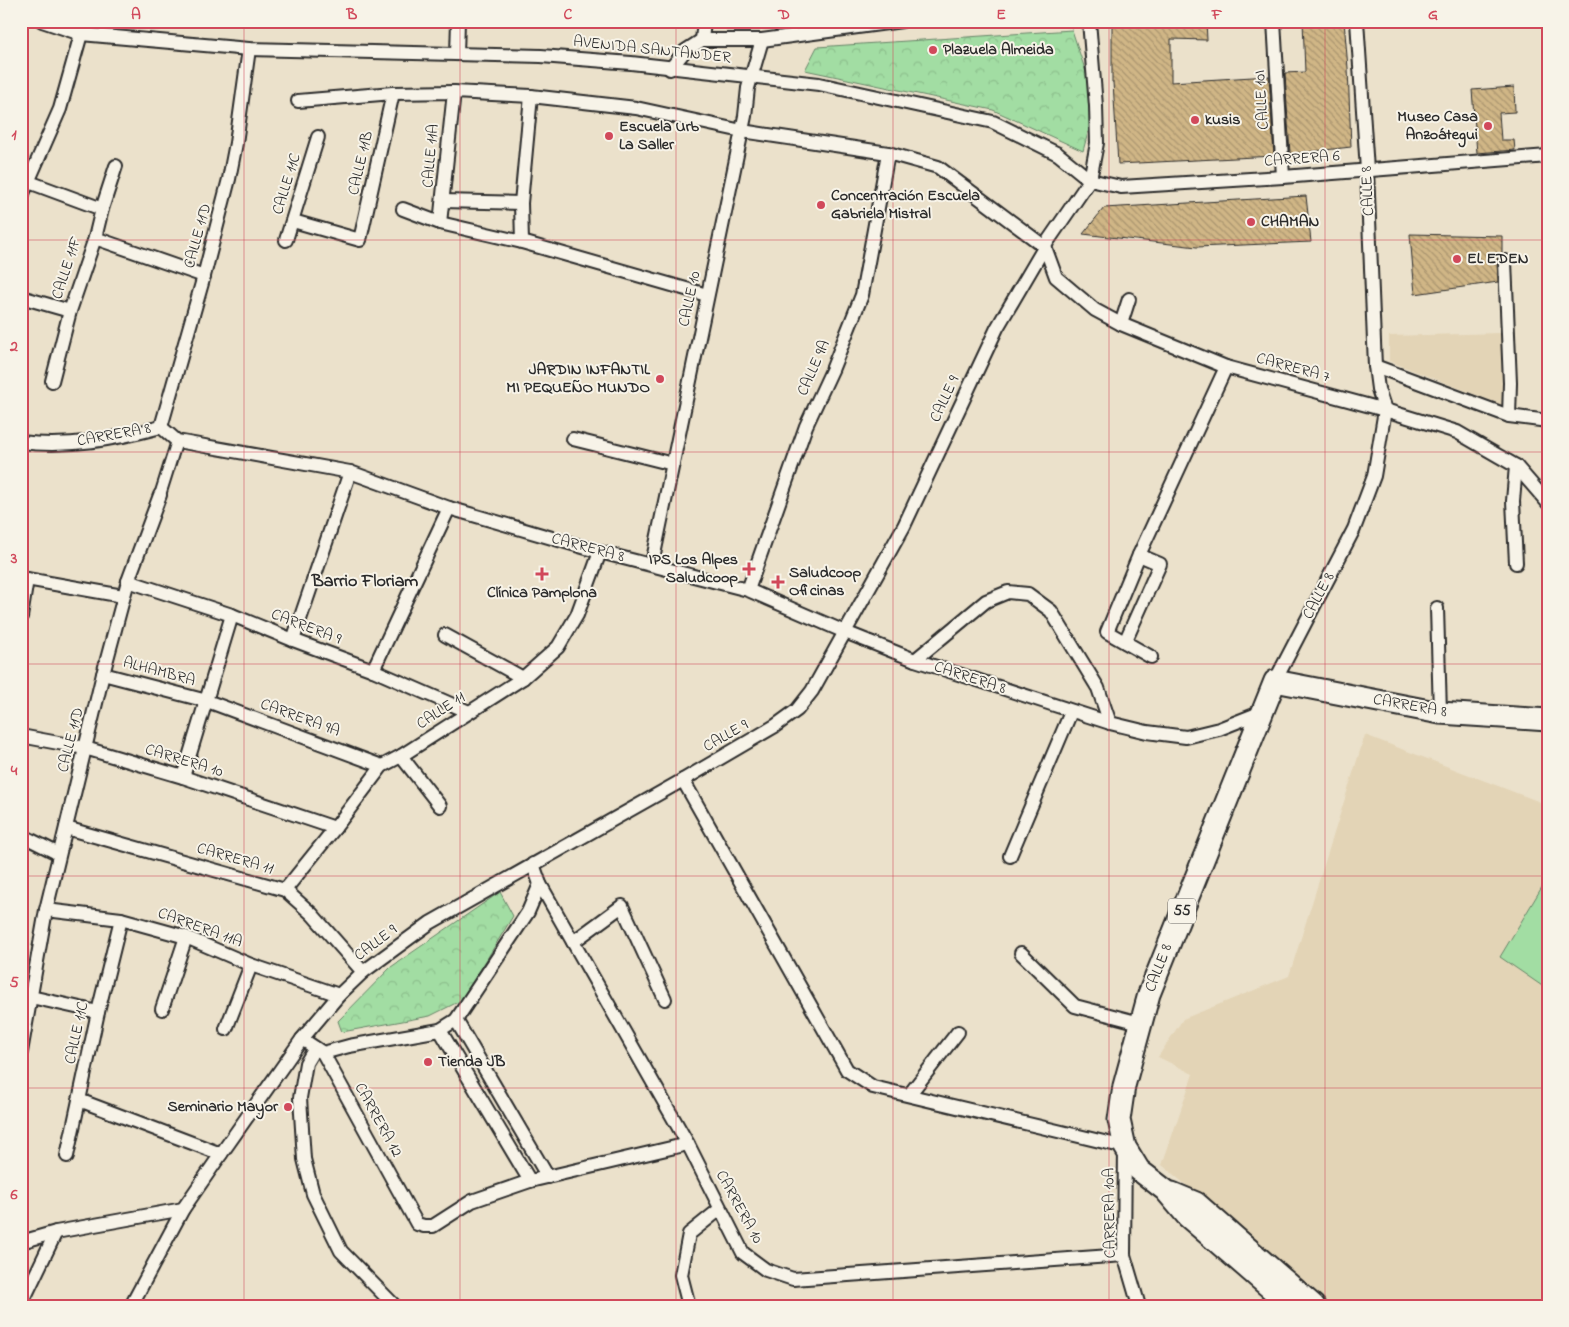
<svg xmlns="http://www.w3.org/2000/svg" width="1569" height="1327" viewBox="0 0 1569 1327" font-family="'Indie Flower',sans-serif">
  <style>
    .built { fill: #e3d4b6 }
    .grass { fill: #a2dda3; stroke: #668467 }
    .park { fill: url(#park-crowns); stroke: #668467 }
    .building { fill: url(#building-back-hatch); stroke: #2b2b2b }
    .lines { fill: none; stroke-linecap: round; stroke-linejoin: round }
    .pedestrian-casing { stroke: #2b2b2b; stroke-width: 14 }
    .minor-casing { stroke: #2b2b2b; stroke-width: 16 }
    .trunk-casing { stroke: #2b2b2b; stroke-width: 25 }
    .pedestrian { stroke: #f7f3e8; stroke-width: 10 }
    .minor { stroke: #f7f3e8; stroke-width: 12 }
    .trunk { stroke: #f7f3e8; stroke-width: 21 }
    .grid { fill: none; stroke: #d1495b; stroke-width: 1; stroke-opacity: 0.55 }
    .poi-dot { fill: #d1495b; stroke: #f7f3e8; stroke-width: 2 }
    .labels { text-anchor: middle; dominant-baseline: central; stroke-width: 4; stroke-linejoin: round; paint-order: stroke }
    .shield { fill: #f7f3e8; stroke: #686764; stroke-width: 1 }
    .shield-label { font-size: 15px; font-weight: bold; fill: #2b2b2b }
    .street-label { font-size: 16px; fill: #2b2b2b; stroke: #f7f3e8 }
    .poi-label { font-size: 16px; font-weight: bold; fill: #2b2b2b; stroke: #f7f3e8; text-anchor: start }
    .neighbourhood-label { font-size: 18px; font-weight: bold; fill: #2b2b2b; stroke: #f7f3e8 }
    .neatline { fill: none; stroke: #d1495b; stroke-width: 2 }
    .grid-label { font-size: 16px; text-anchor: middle; font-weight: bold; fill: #d1495b }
  </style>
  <defs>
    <pattern id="park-crowns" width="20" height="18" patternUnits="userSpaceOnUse" patternTransform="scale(1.25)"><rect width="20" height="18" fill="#a2dda3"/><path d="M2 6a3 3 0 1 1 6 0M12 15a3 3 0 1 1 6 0" fill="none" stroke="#8cbe8c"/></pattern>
    <pattern id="building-back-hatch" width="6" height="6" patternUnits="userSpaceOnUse" patternTransform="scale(1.25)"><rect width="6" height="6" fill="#d0b686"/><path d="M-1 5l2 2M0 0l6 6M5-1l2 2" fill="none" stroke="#a9946e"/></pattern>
  </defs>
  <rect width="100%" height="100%" fill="#ebe1cb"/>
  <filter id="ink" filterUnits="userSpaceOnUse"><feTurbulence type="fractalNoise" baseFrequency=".02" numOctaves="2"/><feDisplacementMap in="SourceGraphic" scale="10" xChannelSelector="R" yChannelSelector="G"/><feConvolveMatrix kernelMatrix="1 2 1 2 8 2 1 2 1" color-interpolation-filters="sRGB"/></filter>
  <g filter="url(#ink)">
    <g class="built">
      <path d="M1501,333L1502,405L1389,361V336Z"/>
      <path d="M1365,735L1548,805V1306H1332L1162,1165L1193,1074L1158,1057L1183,1019L1289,976Z"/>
    </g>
    <path class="grass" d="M1548,877V990L1500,957Z"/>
    <g class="park">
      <path d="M1072,30L1096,103L1083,151L993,110L805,70L817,47Z"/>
      <path d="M500,892L513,916L462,1000L430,1016L342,1032L338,1021L391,967Z"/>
    </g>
    <g class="building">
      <path d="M1112,21H1206L1207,40L1171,39V82L1269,76L1274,156L1118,164L1113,82H1112Z"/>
      <path d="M1303,21H1344L1348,68L1351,147L1290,154L1285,73L1305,72Z"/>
      <path d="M1514,87L1515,112L1499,113L1501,140H1514L1515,150L1477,153L1472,90Z"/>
      <path d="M1306,196L1311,242L1197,247L1083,234L1104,208Z"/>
      <path d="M1410,234L1502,236V254L1498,257L1497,261L1498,282L1415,294Z"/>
    </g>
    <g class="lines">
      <g class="pedestrian-casing">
        <path id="pedestrian" d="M160,495L177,441"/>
      </g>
      <g class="minor-casing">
        <g id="minor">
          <path d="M42,21L81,34L249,49L541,56L631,63L819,84L993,122L1058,154L1090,180L1121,187L1283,177L1548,156"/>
          <path d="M1274,21L1283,177"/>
          <path d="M702,40L704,21"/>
          <path d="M457,54L458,21"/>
          <path d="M670,69L685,51L702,40H762L902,21"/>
          <path d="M298,101L393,93L454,92L531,96L636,108L742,131L888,153L938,167L1045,247L1056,277L1095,310L1121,324L1226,367L1385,410L1457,432L1516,466L1548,503"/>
          <path d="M29,182L102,209"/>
          <path d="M21,198L60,109L81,34"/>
          <path d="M443,201L521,203"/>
          <path d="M403,209L440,223L522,242L707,295"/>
          <path d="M293,221L360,240L393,93"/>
          <path d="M440,223L454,92"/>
          <path d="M95,238L204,276"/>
          <path d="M286,240L318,137"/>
          <path d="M522,242L521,203L531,96"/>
          <path d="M1505,261L1510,383L1509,416"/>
          <path d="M21,297L70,311"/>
          <path d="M1121,324L1129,299"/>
          <path d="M1375,366L1509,416L1548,421"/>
          <path d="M52,381L70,311L95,238L102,209L116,166"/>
          <path d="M161,427L177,441L350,472L449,508L600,552L748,590L845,632L915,660L1110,723L1147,732L1186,737L1219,729L1262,712"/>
          <path d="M161,427L204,276L229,179L236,143L249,49"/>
          <path d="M573,439L673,464"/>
          <path d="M21,442C68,448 116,439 161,427"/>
          <path d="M1516,563L1513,501L1516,466"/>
          <path d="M652,564L745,116L748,88L762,40"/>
          <path d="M21,578L123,596"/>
          <path d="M128,581L232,615L293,640L373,670L469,712"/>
          <path d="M748,590L806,426L832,370L862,295L888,153"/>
          <path d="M1437,608L1440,713"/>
          <path d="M21,617L27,579"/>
          <path d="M445,635L523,678"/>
          <path d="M293,640L350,472"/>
          <path d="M1125,642L1160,564L1139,555"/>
          <path d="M1151,657L1107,632L1139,555L1226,367"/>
          <path d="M915,660L986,601L1008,592L1028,594L1051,611L1098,688L1110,723"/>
          <path d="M373,670L449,508"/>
          <path d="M103,674L207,701L382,766"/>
          <path d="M1275,681L1354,529L1374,476L1385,410L1378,389L1375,366L1367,170L1357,21"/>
          <path d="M21,736L85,748L183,777L335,828"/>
          <path d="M401,756L440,806"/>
          <path d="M183,777L232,615"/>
          <path d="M683,780L847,1070L873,1087L1125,1147L1124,1255L1139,1306"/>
          <path d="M66,828L285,890L312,914L363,972"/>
          <path d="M21,835L59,854"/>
          <path d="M1010,856L1071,712"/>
          <path d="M533,864L540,884L688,1144L743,1253L766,1270L793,1279L1124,1255"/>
          <path d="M285,890L335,828L382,766L401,756L523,678L558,647L577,615L600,552"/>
          <path d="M46,910L121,919L186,937L251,965L339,995"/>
          <path d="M573,942L622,906L665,999"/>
          <path d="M1021,953L1075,1006L1140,1023"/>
          <path d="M31,997L98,1012"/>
          <path d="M162,1009L186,937"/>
          <path d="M456,1020L548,1177"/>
          <path d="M226,1029L251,965"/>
          <path d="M440,1030L530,1181"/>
          <path d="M302,1039L323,1053L417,1224L424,1226H433L472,1201L530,1181L688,1144"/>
          <path d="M315,1048L306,1063L300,1098L304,1159L313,1194L341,1251L395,1306"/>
          <path d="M21,1052L46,910L103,674L128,581L160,495"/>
          <path d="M323,1053L349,1046L440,1030L456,1020L528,912L540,884"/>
          <path d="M909,1095L958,1032"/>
          <path d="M79,1100L221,1154"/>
          <path d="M67,1156L98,1012L121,919"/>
          <path d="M21,1242L56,1232L183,1209"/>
          <path d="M21,1305L56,1232"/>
          <path d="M131,1306L183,1209L221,1154L302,1039L339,995L363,972L430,923L683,780L775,726L797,710L812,691L904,526L997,328L1048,241L1090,180L1097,143L1096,106L1089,21"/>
          <path d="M689,1306L681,1275L689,1234L720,1209"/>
        </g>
      </g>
      <g class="trunk-casing">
        <g id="trunk">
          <path d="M1172,1193L1196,1203L1314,1306"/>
          <path d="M1291,1306L1187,1216L1165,1190L1139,1170L1125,1147L1119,1120L1124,1086L1149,994L1275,681L1440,713L1548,720"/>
        </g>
      </g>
      <use href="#pedestrian" class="pedestrian"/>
      <use href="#minor" class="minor"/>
      <use href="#trunk" class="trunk"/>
    </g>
  </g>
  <path class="grid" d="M244,21V1306M460,21V1306M676,21V1306M893,21V1306M1109,21V1306M1325,21V1306M21,240H1548M21,452H1548M21,664H1548M21,876H1548M21,1088H1548"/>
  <g class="poi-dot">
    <circle cx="933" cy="50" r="5"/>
    <circle cx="1195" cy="120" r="5"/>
    <circle cx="1488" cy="126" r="5"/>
    <circle cx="609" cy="136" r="5"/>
    <circle cx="821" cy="205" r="5"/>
    <circle cx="1251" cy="222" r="5"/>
    <circle cx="1457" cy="259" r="5"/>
    <circle cx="660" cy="379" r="5"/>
    <path d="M746.5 561.5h5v5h5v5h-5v5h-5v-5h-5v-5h5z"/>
    <path d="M539.5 566.5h5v5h5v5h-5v5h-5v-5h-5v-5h5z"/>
    <path d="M775.5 574.5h5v5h5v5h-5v5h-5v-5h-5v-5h5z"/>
    <circle cx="428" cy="1062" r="5"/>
    <circle cx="288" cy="1107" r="5"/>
  </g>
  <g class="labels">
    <rect class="shield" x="1168" y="898.5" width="28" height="25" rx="4"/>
    <g class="shield-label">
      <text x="1182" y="911">55</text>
    </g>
    <g class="street-label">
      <text transform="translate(652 50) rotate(6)">AVENIDA SANTANDER</text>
      <text transform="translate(1262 100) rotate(-94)">CALLE 10I</text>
      <text transform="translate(431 156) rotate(-85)">CALLE 11A</text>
      <text transform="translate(1302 159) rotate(-4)">CARRERA 6</text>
      <text transform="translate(361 163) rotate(-77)">CALLE 11B</text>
      <text transform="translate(287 184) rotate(-73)">CALLE 11C</text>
      <text transform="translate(1368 191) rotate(-93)">CALLE 8</text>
      <text transform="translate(198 236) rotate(-75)">CALLE 11D</text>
      <text transform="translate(67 268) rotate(-72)">CALLE 11F</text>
      <text transform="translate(690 299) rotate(-78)">CALLE 10</text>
      <text transform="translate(814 368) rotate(-66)">CALLE 9A</text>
      <text transform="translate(1293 368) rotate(15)">CARRERA 7</text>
      <text transform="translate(945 399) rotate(-65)">CALLE 9</text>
      <text transform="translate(114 435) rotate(-10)">CARRERA 8</text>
      <text transform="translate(588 548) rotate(15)">CARRERA 8</text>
      <text transform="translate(1319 596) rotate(-62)">CALLE 8</text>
      <text transform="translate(306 627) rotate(21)">CARRERA 9</text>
      <text transform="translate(159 672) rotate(15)">ALHAMBRA</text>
      <text transform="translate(970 678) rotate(18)">CARRERA 8</text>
      <text transform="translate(1410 706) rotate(10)">CARRERA 8</text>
      <text transform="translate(441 711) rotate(-33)">CALLE 11</text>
      <text transform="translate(300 718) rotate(20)">CARRERA 9A</text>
      <text transform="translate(726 736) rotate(-30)">CALLE 9</text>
      <text transform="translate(71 740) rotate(-76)">CALLE 11D</text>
      <text transform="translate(184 761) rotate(17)">CARRERA 10</text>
      <text transform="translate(235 859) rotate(16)">CARRERA 11</text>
      <text transform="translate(200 928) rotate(20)">CARRERA 11A</text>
      <text transform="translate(376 943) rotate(-37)">CALLE 9</text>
      <text transform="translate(1159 968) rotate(-69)">CALLE 8</text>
      <text transform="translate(77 1033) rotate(-78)">CALLE 11C</text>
      <text transform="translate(378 1120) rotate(61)">CARRERA 12</text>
      <text transform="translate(739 1207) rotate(61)">CARRERA 10</text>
      <text transform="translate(1110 1213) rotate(-91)">CARRERA 10A</text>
    </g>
    <g class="poi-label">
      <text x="943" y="50">Plazuela Almeida</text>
      <text x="1478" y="117" text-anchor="end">Museo Casa<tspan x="1478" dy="18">Anzoátegui</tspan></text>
      <text x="1205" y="120">kusis</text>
      <text x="619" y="127">Escuela Urb<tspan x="619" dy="18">La Saller</tspan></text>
      <text x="831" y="196">Concentración Escuela<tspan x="831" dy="18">Gabriela Mistral</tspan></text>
      <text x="1261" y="222">CHAMAN</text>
      <text x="1467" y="259">EL EDEN</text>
      <text x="650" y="370" text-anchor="end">JARDIN INFANTIL<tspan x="650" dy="18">MI PEQUEÑO MUNDO</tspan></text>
      <text x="738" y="560" text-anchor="end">IPS Los Alpes<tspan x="738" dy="18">Saludcoop</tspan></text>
      <text x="789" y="573">Saludcoop<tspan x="789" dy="18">Oficinas</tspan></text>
      <text x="542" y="593" text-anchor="middle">Clínica Pamplona</text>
      <text x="438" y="1062">Tienda JB</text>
      <text x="278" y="1107" text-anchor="end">Seminario Mayor</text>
    </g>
    <g class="neighbourhood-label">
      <text x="365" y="582">Barrio Floriam</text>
    </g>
  </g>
  <rect width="1569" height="1327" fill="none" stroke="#f7f3e8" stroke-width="55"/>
  <rect x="28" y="28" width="1514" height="1272" class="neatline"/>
  <g class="grid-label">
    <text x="136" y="19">A</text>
    <text x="352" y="19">B</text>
    <text x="568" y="19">C</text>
    <text x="784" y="19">D</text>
    <text x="1001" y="19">E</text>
    <text x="1217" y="19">F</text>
    <text x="1433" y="19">G</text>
    <text x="14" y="139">1</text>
    <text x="14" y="351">2</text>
    <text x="14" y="563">3</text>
    <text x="14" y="775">4</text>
    <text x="14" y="987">5</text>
    <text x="14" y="1199">6</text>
  </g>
</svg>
